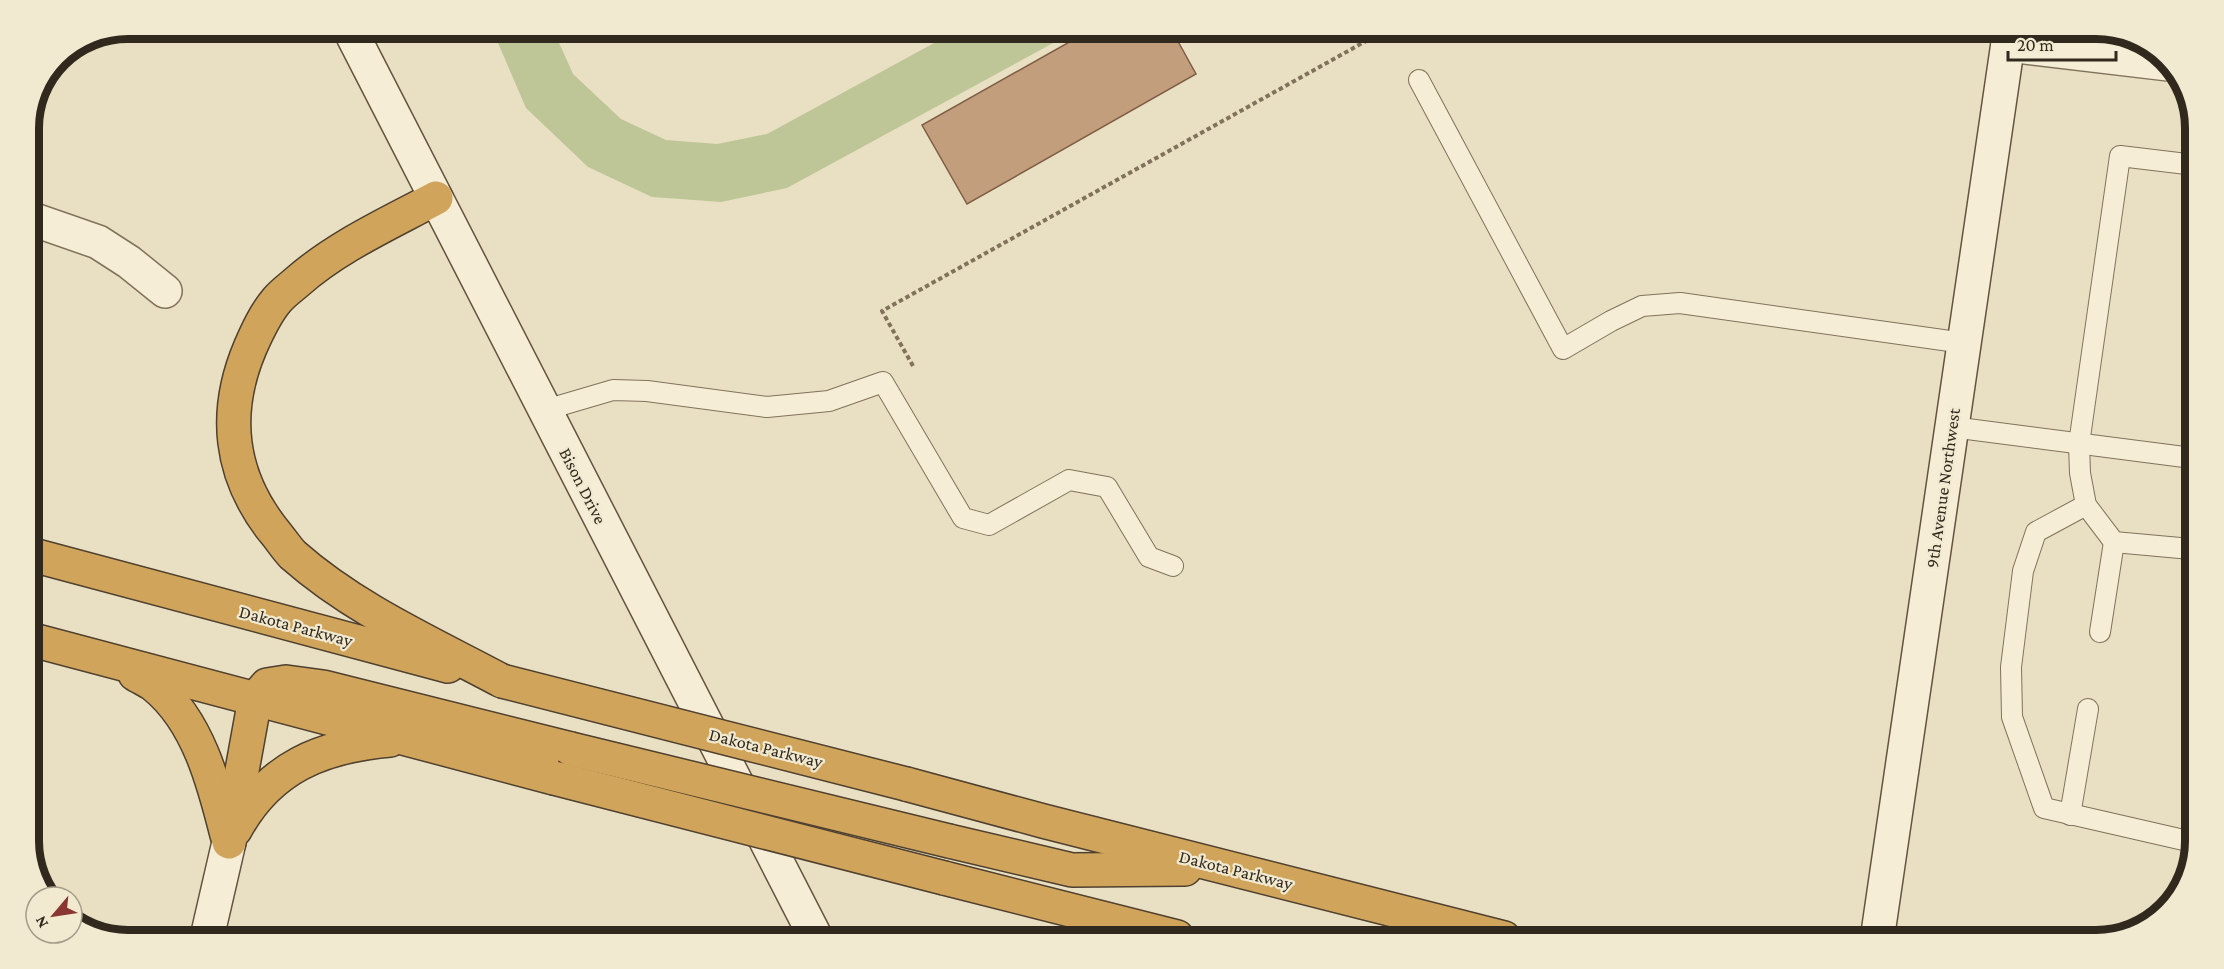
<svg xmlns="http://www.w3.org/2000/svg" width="2224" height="969" viewBox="0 0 2224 969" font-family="'Crimson Pro',serif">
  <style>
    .green { fill: #bec698 }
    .building { fill: #c39e7c; stroke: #7e5e44; stroke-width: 1.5 }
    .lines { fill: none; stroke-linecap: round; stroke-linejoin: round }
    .lane-casing { stroke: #81725c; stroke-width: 22 }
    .street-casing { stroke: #81725c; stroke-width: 36 }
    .secondary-casing { stroke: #63533f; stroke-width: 36 }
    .highway-casing { stroke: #4f402f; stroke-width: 36 }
    .path { stroke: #81725c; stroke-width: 4; stroke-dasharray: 4.5 3; stroke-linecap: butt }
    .lane { stroke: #f5edd5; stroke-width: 20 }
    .street { stroke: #f5edd5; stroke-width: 33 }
    .secondary { stroke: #f5edd5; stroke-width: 33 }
    .highway { stroke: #d0a45b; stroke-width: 33 }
    .highway-bridge-casing { stroke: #4f402f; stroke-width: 36; stroke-linecap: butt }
    .highway-bridge { stroke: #d0a45b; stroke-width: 33 }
    .labels { text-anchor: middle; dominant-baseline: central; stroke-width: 4.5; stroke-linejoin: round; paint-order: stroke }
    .street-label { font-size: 18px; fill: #32291e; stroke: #f1ead1 }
    .rim { fill: none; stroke: #32291e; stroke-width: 8 }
  </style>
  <rect width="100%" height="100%" fill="#e9e0c3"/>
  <path class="green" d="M495,36H556L573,74L621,119L666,140L717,144L767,134L947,36H1066L787,188L721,202L652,197L588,167L526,108Z"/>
  <path class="building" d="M1080,36H1175L1196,74L967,204L922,125Z"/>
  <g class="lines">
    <g class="lane-casing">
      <g id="lane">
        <path d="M1419,80L1563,349L1611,321L1642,306L1680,303L1964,343"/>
        <path d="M545,410L613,390L647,391L767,407L829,401L883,382L963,518L989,525L1069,480L1107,487L1149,557L1173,566"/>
        <path d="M1952,427L2192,458"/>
        <path d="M2086,505L2036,532L2023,571L2011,667L2012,717L2044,808L2188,841"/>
        <path d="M2191,549L2114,542L2086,505L2080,473L2079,444L2120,156L2195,165"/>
        <path d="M2100,632L2114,542"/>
        <path d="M2070,815L2088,709"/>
      </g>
    </g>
    <g class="street-casing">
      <g id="street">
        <path d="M2008,45L2168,64"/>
        <path d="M29,218L98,242L129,262L165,291"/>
      </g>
    </g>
    <g class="secondary-casing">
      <g id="secondary">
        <path d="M353,36L815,936"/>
        <path d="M208,933L229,842"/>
        <path d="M1877,940L2009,36"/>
      </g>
    </g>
    <g class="highway-casing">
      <g id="highway">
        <path d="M436,198C388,224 338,246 297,282C290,288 282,294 277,300C265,314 257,332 250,348C223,412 229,474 273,530C280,538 286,548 293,555C354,609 431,643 502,681"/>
        <path d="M29,554L448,666"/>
        <path d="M29,639L554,778"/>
        <path d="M135,674C141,678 149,681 155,686C198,721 214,783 227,835"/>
        <path d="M906,784L1043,821L1504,938"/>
        <path d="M235,830C269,767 322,746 390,740"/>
        <path d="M949,841L1072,870L1185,869"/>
        <path d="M229,842L255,699L267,685L286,682L323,687L571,749"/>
        <path d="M944,878L1177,937"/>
      </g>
    </g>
    <path class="path" d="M913,366L882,311L1375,36"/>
    <use href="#lane" class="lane"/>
    <use href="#street" class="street"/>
    <use href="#secondary" class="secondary"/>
    <use href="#highway" class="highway"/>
    <g class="highway-bridge-casing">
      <g id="highway-bridge">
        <path d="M502,681L906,784"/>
        <path d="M571,749L949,841"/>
        <path d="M554,778L944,878"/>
      </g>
    </g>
    <use href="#highway-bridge" class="highway-bridge"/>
  </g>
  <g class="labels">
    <g class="street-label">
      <text transform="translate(583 486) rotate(63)">Bison Drive</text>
      <text transform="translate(1943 488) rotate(-82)">9th Avenue Northwest</text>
      <text transform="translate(296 626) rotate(15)">Dakota Parkway</text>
      <text transform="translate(766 748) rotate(14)">Dakota Parkway</text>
      <text transform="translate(1236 870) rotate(14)">Dakota Parkway</text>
    </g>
  </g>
  <path d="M0 0H2224V969H0ZM128 39H2096A89 89 0 0 1 2185 128V841A89 89 0 0 1 2096 930H128A89 89 0 0 1 39 841V128A89 89 0 0 1 128 39Z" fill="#f1ead1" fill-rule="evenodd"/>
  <path class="rim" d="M128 39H2096A89 89 0 0 1 2185 128V841A89 89 0 0 1 2096 930H128A89 89 0 0 1 39 841V128A89 89 0 0 1 128 39Z"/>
  <g transform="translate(54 915) rotate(241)"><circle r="28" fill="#f1ead1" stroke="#a59d89" stroke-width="1.5"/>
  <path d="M0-4.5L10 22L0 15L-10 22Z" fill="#8a3632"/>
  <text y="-9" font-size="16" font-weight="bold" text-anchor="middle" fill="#32291e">N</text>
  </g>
  <path d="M2008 51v9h108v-9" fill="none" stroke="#32291e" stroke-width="3"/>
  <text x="2017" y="51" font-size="18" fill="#32291e" stroke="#f1ead1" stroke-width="4.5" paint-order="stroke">20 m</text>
</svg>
